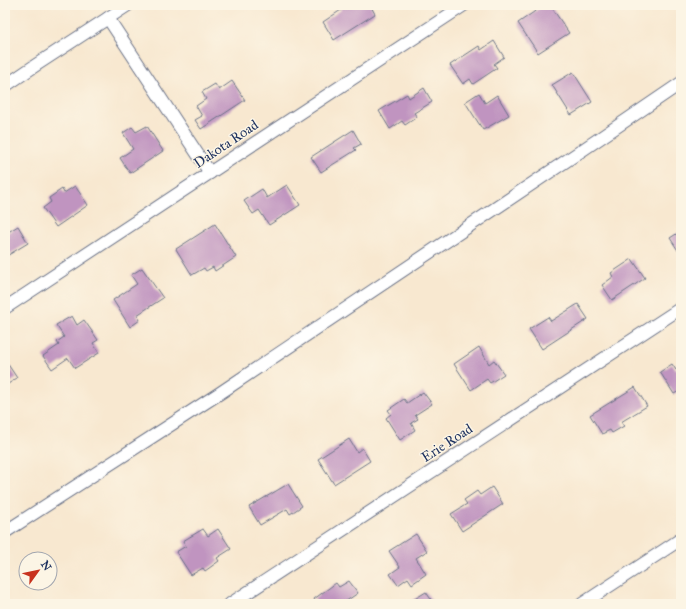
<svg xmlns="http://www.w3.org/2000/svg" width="686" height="609" viewBox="0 0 686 609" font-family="'IM FELL Great Primer',serif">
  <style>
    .building { fill: #c094c0 }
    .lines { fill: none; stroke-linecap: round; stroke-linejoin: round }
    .minor-casing { stroke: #687086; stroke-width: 14 }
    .minor { stroke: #fff; stroke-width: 12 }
    .labels { text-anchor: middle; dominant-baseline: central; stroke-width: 3; stroke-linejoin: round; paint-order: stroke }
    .street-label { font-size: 14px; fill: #1b2f5e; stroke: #fcf5e5 }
  </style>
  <rect width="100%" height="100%" fill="#fcf5e5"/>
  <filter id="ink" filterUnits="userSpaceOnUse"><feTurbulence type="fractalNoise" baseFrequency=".025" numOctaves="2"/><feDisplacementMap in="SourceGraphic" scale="8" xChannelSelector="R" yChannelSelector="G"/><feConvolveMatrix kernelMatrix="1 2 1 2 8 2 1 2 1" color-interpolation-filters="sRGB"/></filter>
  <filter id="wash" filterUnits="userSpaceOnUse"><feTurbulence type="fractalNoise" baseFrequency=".012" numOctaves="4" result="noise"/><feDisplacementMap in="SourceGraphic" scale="16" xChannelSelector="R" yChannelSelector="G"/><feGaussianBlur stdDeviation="0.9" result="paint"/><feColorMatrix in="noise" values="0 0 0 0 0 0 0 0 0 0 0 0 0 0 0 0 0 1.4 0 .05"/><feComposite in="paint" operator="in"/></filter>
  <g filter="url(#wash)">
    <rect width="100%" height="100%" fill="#f8e8d0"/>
    <g id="blocks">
      <g class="building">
        <path d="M344,5H370L375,14L334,40L323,22L341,10L340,8Z"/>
        <path d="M544,5H550L569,33L538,53L518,23Z"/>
        <path d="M494,41L504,57L494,64L497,68L473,84L470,79L463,84L450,65L479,46L481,50Z"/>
        <path d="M573,72L592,102L571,115L552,85Z"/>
        <path d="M232,81L245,100L201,129L195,120L202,116L196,106L206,99L202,92L215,84L219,90Z"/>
        <path d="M424,88L432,102L414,113L417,117L405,125L402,121L390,129L379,111L407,94L409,98Z"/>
        <path d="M479,93L485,103L497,95L509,115L483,130L465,102Z"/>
        <path d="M147,126L163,151L130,173L120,158L133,149L123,133L132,127L136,132Z"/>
        <path d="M353,130L361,144L354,148L356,150L321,172L311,157Z"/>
        <path d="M287,185L300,205L269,225L259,210L253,214L244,201L262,189L267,198Z"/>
        <path d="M75,186L88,205L56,227L43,208L51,202L49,198L62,189L64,193Z"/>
        <path d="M215,224L236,257L215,271L213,267L206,271L204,268L192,275L176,249Z"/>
        <path d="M18,226L28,243L5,257V234Z"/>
        <path d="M681,231V255L670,238Z"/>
        <path d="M632,259L645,278L612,300L602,285L613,277L611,273Z"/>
        <path d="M142,268L163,298L137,315L140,320L130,327L113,300L137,284L131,275Z"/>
        <path d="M578,304L588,319L542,349L529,329L548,317L551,321Z"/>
        <path d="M72,316L77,325L84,320L98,340L93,343L99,353L75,368L68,358L52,369L43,356L59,345L57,342L64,337L56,325Z"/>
        <path d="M479,347L489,364L494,360L504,374L490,383L487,379L471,390L454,364Z"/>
        <path d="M5,360L17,378L5,386L8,390L5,393Z"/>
        <path d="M672,364L676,370L681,366V390L674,394L660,372Z"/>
        <path d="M635,387L647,406L621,422L624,426L612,433L610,430L602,434L590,415Z"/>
        <path d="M423,392L432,404L415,415L418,419L411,423L415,430L400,440L386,418L391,414L388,410L404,399L407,403Z"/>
        <path d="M349,439L357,452L362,448L370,461L334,484L318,459Z"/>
        <path d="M288,484L302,506L290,514L287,509L260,525L249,507Z"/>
        <path d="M492,487L503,504L462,531L451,514L467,504L464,500L477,491L480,495Z"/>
        <path d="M203,529L208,536L218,529L231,549L217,558L219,561L205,571L203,568L191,575L176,552L186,546L183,541Z"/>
        <path d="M416,534L427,551L416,558L426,574L412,584L408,578L398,585L390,574L400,567L389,551Z"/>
        <path d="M349,581L358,593L342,604H317L314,599L336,583L339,587Z"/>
        <path d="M426,592L434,604H409L408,603Z"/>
      </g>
    </g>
  </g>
  <g filter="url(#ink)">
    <use href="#blocks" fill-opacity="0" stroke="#687086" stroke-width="1"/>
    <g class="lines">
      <g class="minor-casing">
        <g id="minor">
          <path d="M108,18L210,173"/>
          <path d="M5,86L36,65L128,5"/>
          <path d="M5,308L464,5"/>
          <path d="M5,532L220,393L584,149L681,83"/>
          <path d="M230,604L681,308"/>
          <path d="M582,604L681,539"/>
        </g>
      </g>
      <use href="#minor" class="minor"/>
    </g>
  </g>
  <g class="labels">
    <g class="street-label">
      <text transform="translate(226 144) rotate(-34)">Dakota Road</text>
      <text transform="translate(447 443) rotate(-33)">Erie Road</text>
    </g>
  </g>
  <rect width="686" height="609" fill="none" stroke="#fcf5e5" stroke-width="20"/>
  <g transform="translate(38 571) rotate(57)"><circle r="19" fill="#fcf5e5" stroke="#a2a6af"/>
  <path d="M0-3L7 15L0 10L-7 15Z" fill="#c8321e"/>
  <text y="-6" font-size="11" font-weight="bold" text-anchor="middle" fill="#1b2f5e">N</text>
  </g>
</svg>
